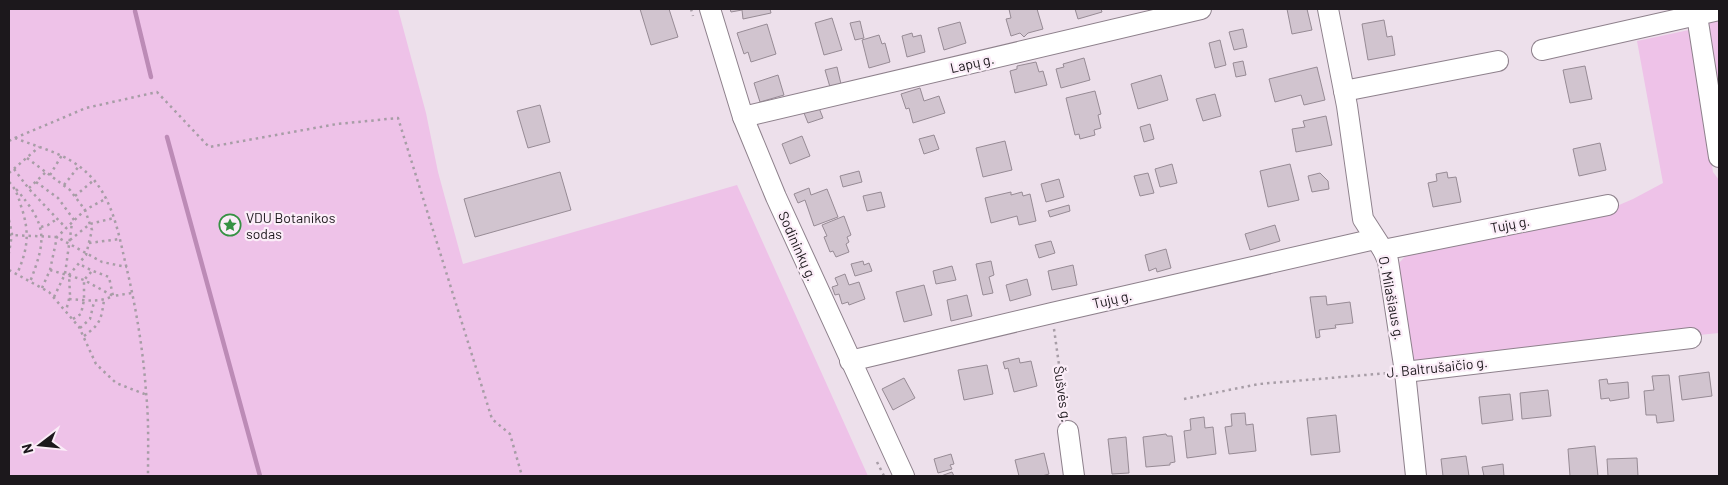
<svg xmlns="http://www.w3.org/2000/svg" width="1728" height="485" viewBox="0 0 1728 485" font-family="Barlow,sans-serif">
  <style>
    .green { fill: #eec2e8 }
    .lines { fill: none; stroke-linecap: round; stroke-linejoin: round }
    .stream { stroke: #bc8bb6; stroke-width: 4.5 }
    .building { fill: #d1c4cf; stroke: #978b95 }
    .minor-casing { stroke: #8e818c; stroke-width: 22 }
    .path { stroke: #a79da6; stroke-width: 2.5; stroke-dasharray: 2.5 4; stroke-linecap: butt }
    .minor { stroke: #fff; stroke-width: 20 }
    .labels { text-anchor: middle; dominant-baseline: central; stroke-width: 4.5; stroke-linejoin: round; paint-order: stroke }
    .street-label { font-size: 14px; fill: #1c181c; stroke: #fbedf8 }
    .poi-label { font-size: 14px; fill: #1c181c; stroke: #fbedf8; text-anchor: start }
  </style>
  <rect width="100%" height="100%" fill="#ede0eb"/>
  <g class="green">
    <path d="M9,9H398L426,113L438,172L463,264L737,185L868,476H9Z"/>
    <path d="M1719,16V98L1708,21Z"/>
    <path d="M1689,30L1713,172L1719,180V333L1560,349L1419,365L1410,360L1399,263L1410,251L1612,208L1633,199L1663,183L1637,41Z"/>
  </g>
  <g class="lines">
    <g class="stream">
      <path d="M135,11L151,77"/>
      <path d="M167,137L260,476"/>
    </g>
  </g>
  <g class="building">
    <path d="M640,9H669L678,37L651,45Z"/>
    <path d="M730,9H770L771,13L743,19L742,10L731,12Z"/>
    <path d="M1009,9H1037L1043,29L1028,33L1024,37L1020,33L1011,36L1006,19L1011,18Z"/>
    <path d="M1075,9H1101L1102,12L1078,19Z"/>
    <path d="M1287,9H1307L1312,30L1292,34Z"/>
    <path d="M832,18L842,50L824,55L815,23Z"/>
    <path d="M1384,20L1387,37L1392,36L1395,55L1368,60L1362,24Z"/>
    <path d="M860,21L864,38L855,40L850,23Z"/>
    <path d="M960,22L966,43L944,50L938,28Z"/>
    <path d="M767,24L776,54L751,62L748,52L744,54L737,33Z"/>
    <path d="M1243,29L1247,47L1234,50L1229,32Z"/>
    <path d="M912,33L913,37L921,35L925,52L907,57L902,36Z"/>
    <path d="M879,35L882,44L885,43L890,62L869,68L862,40Z"/>
    <path d="M1220,40L1226,65L1215,68L1209,43Z"/>
    <path d="M1084,58L1090,80L1061,88L1056,69L1064,67L1063,64Z"/>
    <path d="M1243,61L1246,75L1236,77L1233,63Z"/>
    <path d="M1036,62L1039,72L1043,71L1047,85L1015,93L1010,71L1017,69V66Z"/>
    <path d="M1585,66L1592,99L1570,103L1563,70Z"/>
    <path d="M837,67L841,84L830,87L825,70Z"/>
    <path d="M1317,67L1325,100L1304,105L1301,95L1275,102L1269,79Z"/>
    <path d="M778,75L784,95L760,102L754,83Z"/>
    <path d="M1161,75L1168,100L1138,109L1131,84Z"/>
    <path d="M920,88L924,101L939,96L945,113L913,123L909,108L906,109L901,94Z"/>
    <path d="M1095,91L1101,114L1098,115L1101,128L1094,130L1095,135L1080,139L1079,134L1075,135L1066,98Z"/>
    <path d="M1215,94L1221,116L1203,121L1196,99Z"/>
    <path d="M540,105L550,142L528,148L517,111Z"/>
    <path d="M819,108L823,118L808,123L804,113Z"/>
    <path d="M1326,116L1332,145L1296,152L1292,129L1305,127L1303,121Z"/>
    <path d="M1150,124L1154,139L1144,142L1140,127Z"/>
    <path d="M934,135L939,149L924,154L919,139Z"/>
    <path d="M802,136L810,156L790,164L782,144Z"/>
    <path d="M1005,141L1012,170L983,177L976,148Z"/>
    <path d="M1600,143L1606,170L1579,176L1573,149Z"/>
    <path d="M1172,164L1177,183L1160,187L1155,169Z"/>
    <path d="M1290,164L1299,200L1268,207L1260,171Z"/>
    <path d="M859,171L862,182L843,187L840,176Z"/>
    <path d="M560,172L571,210L475,237L464,199Z"/>
    <path d="M1447,172L1448,178L1456,177L1461,202L1433,207L1428,183L1437,181L1436,174Z"/>
    <path d="M1148,173L1154,193L1140,196L1134,176Z"/>
    <path d="M1320,173L1328,181L1329,189L1312,192L1308,176Z"/>
    <path d="M1059,179L1064,197L1046,202L1041,184Z"/>
    <path d="M809,188L811,195L827,189L838,217L814,226L805,200L798,203L794,194Z"/>
    <path d="M881,192L885,207L867,211L863,196Z"/>
    <path d="M1011,192V195L1022,192L1023,196L1030,194L1036,221L1019,225L1017,216L991,223L985,198Z"/>
    <path d="M1069,205L1070,211L1050,217L1048,211Z"/>
    <path d="M844,216L851,235L847,237L849,242L846,244L849,252L836,257L833,251L830,252L824,237L827,236L822,225Z"/>
    <path d="M1275,225L1280,241L1250,250L1245,234Z"/>
    <path d="M1051,241L1055,253L1039,258L1035,245Z"/>
    <path d="M1166,249L1171,268L1157,272L1156,268L1149,271L1145,255Z"/>
    <path d="M863,261L864,265L869,263L872,271L855,276L851,264Z"/>
    <path d="M991,261L994,275L989,277L993,293L983,295L976,264Z"/>
    <path d="M1073,265L1077,285L1052,290L1048,271Z"/>
    <path d="M952,266L956,280L936,284L933,271Z"/>
    <path d="M845,274L849,285L859,282L865,299L849,305L848,302L842,304L839,294L835,295L832,287L838,285L835,278Z"/>
    <path d="M1027,279L1031,295L1010,301L1006,285Z"/>
    <path d="M924,285L932,315L904,322L896,292Z"/>
    <path d="M967,295L972,316L951,321L947,300Z"/>
    <path d="M1326,296L1327,305L1350,302L1353,323L1335,325L1336,328L1319,330L1320,337L1316,338L1310,297Z"/>
    <path d="M1019,358L1020,363L1031,361L1037,386L1014,392L1008,368L1005,369L1003,362Z"/>
    <path d="M987,365L993,394L964,400L958,370Z"/>
    <path d="M1709,372L1712,396L1682,400L1679,376Z"/>
    <path d="M1669,375L1674,421L1657,423L1656,415H1646L1644,391L1654,390L1652,376Z"/>
    <path d="M904,378L915,398L893,410L882,389Z"/>
    <path d="M1607,379L1608,384L1628,382L1629,398L1610,401L1609,398L1601,399L1599,380Z"/>
    <path d="M1548,390L1551,416L1522,419L1520,393Z"/>
    <path d="M1510,394L1513,420L1482,424L1479,397Z"/>
    <path d="M1245,413L1246,425L1253,424L1256,451L1229,454L1225,427L1232,426L1231,414Z"/>
    <path d="M1336,415L1340,452L1311,455L1307,418Z"/>
    <path d="M1204,417L1205,428L1213,427L1216,454L1187,458L1184,431L1191,430L1190,419Z"/>
    <path d="M1166,434L1167,436H1172L1175,462L1170,463V465L1146,467L1143,437Z"/>
    <path d="M1126,437L1129,473L1112,474L1108,439Z"/>
    <path d="M1595,446L1598,476H1570L1568,449Z"/>
    <path d="M1044,453L1049,474L1042,476H1019L1015,460Z"/>
    <path d="M951,454L954,464L950,465L952,469L938,473L934,459Z"/>
    <path d="M1466,456L1469,476H1443L1441,459Z"/>
    <path d="M1637,458L1638,476H1608L1607,459Z"/>
    <path d="M1503,464L1504,476H1484L1482,467Z"/>
    <path d="M952,472L954,476H941Z"/>
  </g>
  <g class="lines">
    <g class="minor-casing">
      <g id="minor">
        <path d="M710,9L743,117L776,197L904,476"/>
        <path d="M1328,9L1347,106L1363,219L1383,250L1388,261L1405,372L1416,476"/>
        <path d="M1696,9L1719,157"/>
        <path d="M1542,50L1719,10"/>
        <path d="M1344,91L1498,61"/>
        <path d="M743,117L1201,9"/>
        <path d="M1383,250L1608,205"/>
        <path d="M850,361L1052,313L1375,239"/>
        <path d="M1405,372L1691,338"/>
        <path d="M1068,431L1074,476"/>
      </g>
    </g>
    <g class="path">
      <path d="M691,9L693,16"/>
      <path d="M15,138L86,108L157,92L209,147L337,124L398,118L492,419L510,434L522,476"/>
      <path d="M9,141L15,138C45,150 71,154 94,180C112,202 118,230 124,257C135,302 143,347 146,392C149,420 148,448 148,476"/>
      <path d="M27,158L70,190L85,210L92,230L86,255L69,275L70,295L66,311"/>
      <path d="M14,169L29,189L66,228"/>
      <path d="M9,173L39,147"/>
      <path d="M50,175L62,155"/>
      <path d="M9,182C16,189 18,196 21,206C30,232 28,249 17,274"/>
      <path d="M36,182L58,198L74,220"/>
      <path d="M64,185L79,166"/>
      <path d="M29,188L46,172"/>
      <path d="M16,189C47,225 47,238 30,282"/>
      <path d="M75,196L94,180"/>
      <path d="M9,220L12,234L9,253"/>
      <path d="M41,227L48,225L57,219"/>
      <path d="M9,235L57,237L102,262L127,267"/>
      <path d="M70,240L90,224L114,218"/>
      <path d="M89,243L120,239"/>
      <path d="M9,270L49,292L79,327L96,364L116,383L147,395"/>
      <path d="M50,270L84,280L113,296L132,293"/>
      <path d="M42,288L50,270L57,237L85,210L107,198"/>
      <path d="M54,297L65,274L72,223"/>
      <path d="M69,299C85,300 98,303 113,296L109,277L93,271L79,264"/>
      <path d="M73,319L81,314L84,300V280L92,271"/>
      <path d="M80,328L90,319L94,302"/>
      <path d="M1054,329L1066,415"/>
      <path d="M84,336C100,324 101,321 104,300"/>
      <path d="M1184,399L1259,384L1389,373"/>
      <path d="M877,462L884,476"/>
    </g>
    <use href="#minor" class="minor"/>
  </g>
  <defs>
    <g id="sight-ring" transform="scale(1.125)"><circle r="9.5" fill="#fbedf8" stroke="#369143" stroke-width="1.5"/><path d="M0-6L1.8-2.2L6-1.7L2.9 1.2L3.7 5.4L0 3.3L-3.7 5.4L-2.9 1.2L-6-1.7L-1.8-2.2Z" fill="#369143"/></g>
  </defs>
  <g fill-rule="evenodd">
    <use href="#sight-ring" x="230" y="225"/>
  </g>
  <g class="labels">
    <g class="street-label">
      <text transform="translate(972 63) rotate(-13)">Lapų g.</text>
      <text transform="translate(1510 224) rotate(-11)">Tujų g.</text>
      <text transform="translate(798 246) rotate(66)">Sodininkų g.</text>
      <text transform="translate(1392 298) rotate(79)">O. Milašiaus g.</text>
      <text transform="translate(1112 299) rotate(-13)">Tujų g.</text>
      <text transform="translate(1437 367) rotate(-6)">J. Baltrušaičio g.</text>
      <text transform="translate(1063 394) rotate(82)">Šušvės g.</text>
    </g>
    <g class="poi-label">
      <text x="246" y="217">VDU Botanikos<tspan x="246" dy="16">sodas</tspan></text>
    </g>
  </g>
  <rect width="1728" height="485" fill="none" stroke="#1c181c" stroke-width="20"/>
  <g transform="translate(40 445) rotate(254)" stroke="#fbedf8" stroke-width="4" paint-order="stroke">
  <path d="M0-4L9 19L0 12L-9 19Z" fill="#1c181c"/>
  <text y="-8" font-size="14" font-weight="bold" text-anchor="middle" fill="#1c181c">N</text>
  </g>
</svg>
